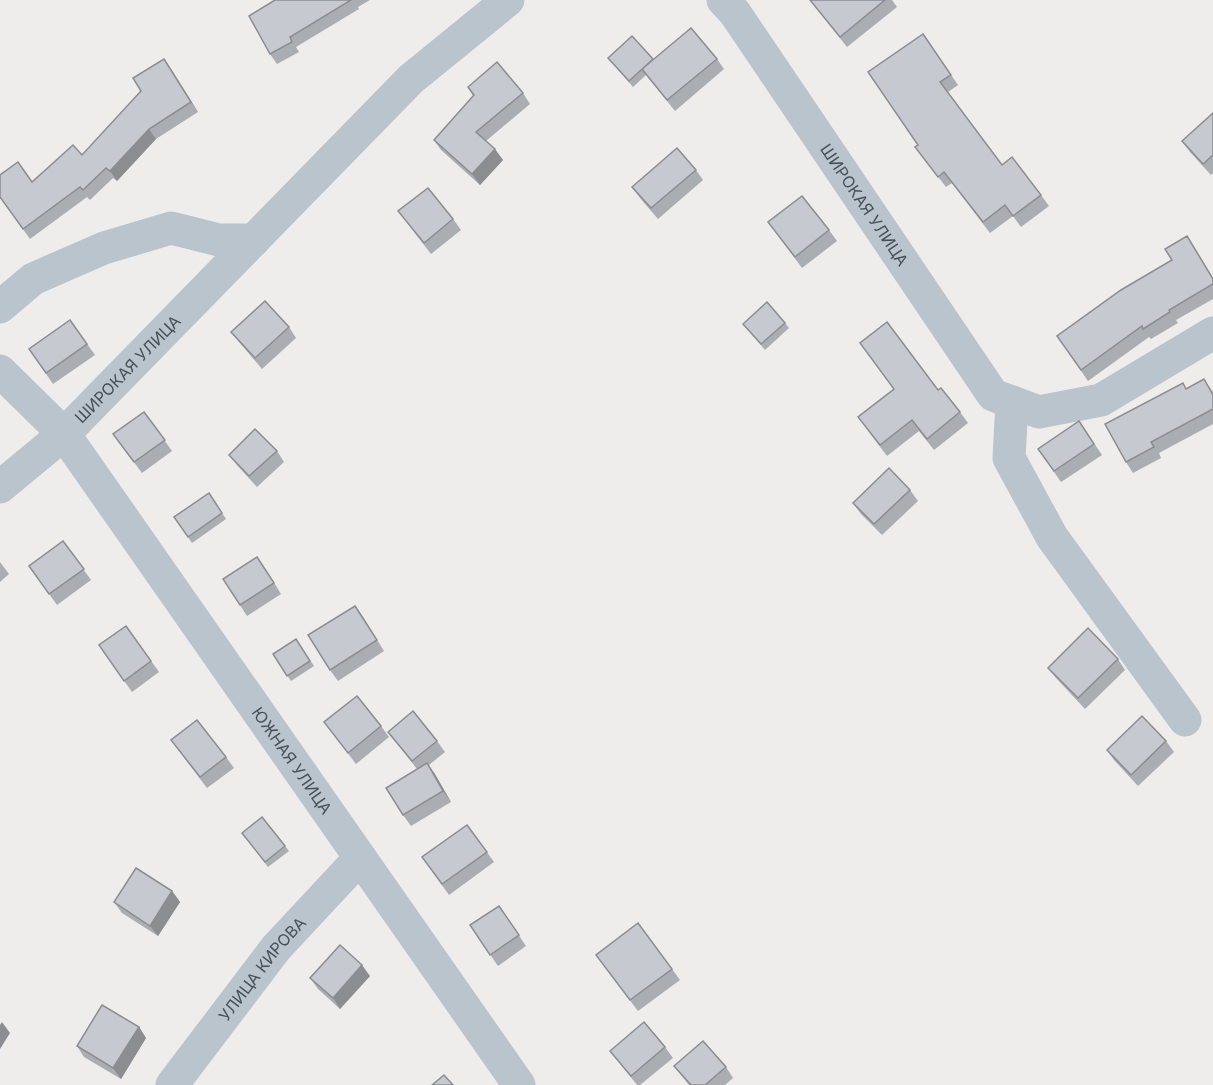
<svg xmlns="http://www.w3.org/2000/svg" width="1213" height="1085" viewBox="0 0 1213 1085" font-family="Inter,sans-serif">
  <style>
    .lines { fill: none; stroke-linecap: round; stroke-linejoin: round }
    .minor { stroke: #bac4cc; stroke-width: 33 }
    .wall { fill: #aaadb2 }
    .shaded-wall { fill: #8b8d91 }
    .building { fill: #c6c9cf; stroke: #8b8d91; stroke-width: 1.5 }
    .labels { text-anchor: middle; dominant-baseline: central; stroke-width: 4.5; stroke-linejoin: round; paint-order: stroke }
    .street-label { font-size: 16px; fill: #45505a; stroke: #fff }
  </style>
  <rect width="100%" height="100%" fill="#efecec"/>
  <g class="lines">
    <g class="minor">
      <path id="s1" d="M723,0L735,13L993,395L1039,412L1101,400L1213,333"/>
      <path d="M0,307L33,279L104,248L171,228L219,240H254"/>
      <path id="s2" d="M0,371L64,434L519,1085"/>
      <path d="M1012,402L1009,458L1052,537L1185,720"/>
      <path id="s3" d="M0,487L64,434L411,79L508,0"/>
      <path id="s4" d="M172,1085L276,948L359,859"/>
    </g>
  </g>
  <g class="wall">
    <path d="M275,0H370L358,7L359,9L296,47L299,52L277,64L270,54Z"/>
    <path d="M810,0H892L897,7L847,47Z"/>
    <path d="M923,34L958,85L948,92L1002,165L1041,195L1049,206L1021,227L1013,216L990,233L952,183L946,187L915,147L918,145Z"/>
    <path d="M608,58L653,60L717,59L724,69L675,111L646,75L633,87Z"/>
    <path d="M164,59L198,112L156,139L117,181L113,178L90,200L87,197L30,239L0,197L32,182L82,155L141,91Z"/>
    <path d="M468,87L523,93L530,104L486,141L503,160L480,185L441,150L434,140L473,96Z"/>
    <path d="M1213,113V173L1211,175L1190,152L1182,141Z"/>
    <path d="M696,170L703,180L658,219L640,198L632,187Z"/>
    <path d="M398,211L453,219L461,230L431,254Z"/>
    <path d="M768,222L829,230L837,241L802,268Z"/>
    <path d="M1194,247L1213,278V299L1176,320L1178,323L1151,339L1149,337L1088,381L1057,336Z"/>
    <path d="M70,320L95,355L53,384L29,349Z"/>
    <path d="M785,323L789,328L765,350L743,324Z"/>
    <path d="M289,327L296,338L262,369L239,342L231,332Z"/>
    <path d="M1204,379L1213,392V424L1159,453L1161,458L1133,473L1126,462L1187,388Z"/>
    <path d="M938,390L960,412L968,423L934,450L919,431L887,456L866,428Z"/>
    <path d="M144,412L172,451L142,473L113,434Z"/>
    <path d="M1079,421L1102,455L1061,482L1038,449Z"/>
    <path d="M277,451L284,462L257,487L237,465L229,455Z"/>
    <path d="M910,490L918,501L882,535L861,514L853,503Z"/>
    <path d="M209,493L226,519L192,543L174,517Z"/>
    <path d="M63,541L91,580L57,605L29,566Z"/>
    <path d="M0,562L9,574L0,582Z"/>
    <path d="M265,568L281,594L247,616L240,605Z"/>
    <path d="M355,606L384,651L338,681L330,670Z"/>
    <path d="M126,626L159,672L132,692L99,645Z"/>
    <path d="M296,639L314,666L291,681L273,654Z"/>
    <path d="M1118,659L1125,670L1085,709L1056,678L1048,668Z"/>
    <path d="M324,722L381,726L389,737L356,764Z"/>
    <path d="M388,732L437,741L445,752L429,765L451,802L411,826L403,815L417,769Z"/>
    <path d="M171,740L226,757L234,768L207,788Z"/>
    <path d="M1166,741L1174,752L1138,786L1114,760L1107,750Z"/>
    <path d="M467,825L494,862L449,895L422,857Z"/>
    <path d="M246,838L285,846L289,851L268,867Z"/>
    <path d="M172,891L180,902L158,936L122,913L114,902Z"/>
    <path d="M499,906L526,946L498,966L470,925Z"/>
    <path d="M604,966L672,969L680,980L638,1011Z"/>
    <path d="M370,976L340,1009L318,989L310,978Z"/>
    <path d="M139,1027L146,1038L121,1079L84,1057L77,1046Z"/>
    <path d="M665,1047L673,1058L640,1085H637L610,1051Z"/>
    <path d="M674,1066L726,1067L733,1078L725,1085H689Z"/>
  </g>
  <g class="shaded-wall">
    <path d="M164,59L171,69L198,112L191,102Z"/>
    <path d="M149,129L156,139L117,181L110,171Z"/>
    <path d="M495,149L503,160L480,185L472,174Z"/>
    <path d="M355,606L363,617L384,651L377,640Z"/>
    <path d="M427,763L435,774L451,802L443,791Z"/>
    <path d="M172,891L180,902L158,936L150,926Z"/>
    <path d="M362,965L370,976L340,1009L333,998Z"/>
    <path d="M2,1022L10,1033L0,1049V1025Z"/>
    <path d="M139,1027L146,1038L121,1079L113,1068Z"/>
  </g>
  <g class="building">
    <path d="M275,0H351L290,37L292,42L270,54L249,16Z"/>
    <path d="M810,0H885L840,37Z"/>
    <path d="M691,28L717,59L667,100L642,69Z"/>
    <path d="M923,34L951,75L940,82L1002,165L1012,157L1041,195L1013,216L1005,205L983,222L944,172L938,177L915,147L918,145L868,72Z"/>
    <path d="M632,36L653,59L629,81L608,58Z"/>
    <path d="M164,59L191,102L149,129L110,171L106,168L83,190L80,187L23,229L0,197V175L18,162L32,182L73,145L82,155L141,91L133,78Z"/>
    <path d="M497,62L523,93L476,132L495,149L472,174L434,140L474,95L468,87Z"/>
    <path d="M1213,113V155L1203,164L1182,141Z"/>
    <path d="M677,148L696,170L651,208L632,187Z"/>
    <path d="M428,188L453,219L424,243L398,211Z"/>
    <path d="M802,196L829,230L795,257L768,222Z"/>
    <path d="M1187,236L1213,279V284L1169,310L1170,312L1143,329L1142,326L1081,370L1057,336L1121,290L1172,260L1165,249Z"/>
    <path d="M265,301L289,327L255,358L231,332Z"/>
    <path d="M767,302L785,323L761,344L743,324Z"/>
    <path d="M70,320L87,344L46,373L29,349Z"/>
    <path d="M887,322L938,390L941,388L960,412L927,439L912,420L880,445L858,417L894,389L860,343Z"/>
    <path d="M1204,379L1213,395V409L1151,442L1154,447L1126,462L1105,424L1183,383L1186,389Z"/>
    <path d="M144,412L165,440L134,462L113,434Z"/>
    <path d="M1079,421L1094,444L1054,471L1038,449Z"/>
    <path d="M255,429L277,451L249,476L229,455Z"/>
    <path d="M889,468L910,490L874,524L853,503Z"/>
    <path d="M209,493L222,513L188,537L174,517Z"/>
    <path d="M63,541L84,569L49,594L29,566Z"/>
    <path d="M257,557L274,583L240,605L223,579Z"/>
    <path d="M355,606L377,640L330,670L308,635Z"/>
    <path d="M126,626L151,661L124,681L99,645Z"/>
    <path d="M1088,628L1118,659L1078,698L1048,668Z"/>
    <path d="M296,639L310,661L287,676L273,654Z"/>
    <path d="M357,696L381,726L348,753L324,722Z"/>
    <path d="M413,711L437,741L412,761L388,732Z"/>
    <path d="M1142,716L1166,741L1131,775L1107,750Z"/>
    <path d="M197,720L226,757L200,777L171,740Z"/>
    <path d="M427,763L443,791L403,815L386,788Z"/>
    <path d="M262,817L285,846L265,862L242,833Z"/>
    <path d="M467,825L487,852L442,884L422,857Z"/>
    <path d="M136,868L172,891L150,926L114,902Z"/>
    <path d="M499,906L519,935L490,955L470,925Z"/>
    <path d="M638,923L672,969L630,1000L596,955Z"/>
    <path d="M340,945L362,965L333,998L310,978Z"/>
    <path d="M102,1005L139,1027L113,1068L77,1046Z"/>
    <path d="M644,1022L665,1047L631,1076L610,1051Z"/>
    <path d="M703,1041L726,1067L705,1085H691L674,1066Z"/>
    <path d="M444,1075L453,1085H432Z"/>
  </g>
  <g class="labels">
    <g class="street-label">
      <text stroke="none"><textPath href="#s1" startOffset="249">ШИРОКАЯ УЛИЦА</textPath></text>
      <text stroke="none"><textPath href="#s3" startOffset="174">ШИРОКАЯ УЛИЦА</textPath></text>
      <text stroke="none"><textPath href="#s2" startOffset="488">ЮЖНАЯ УЛИЦА</textPath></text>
      <text stroke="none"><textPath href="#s4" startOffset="147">УЛИЦА КИРОВА</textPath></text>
    </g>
  </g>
</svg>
